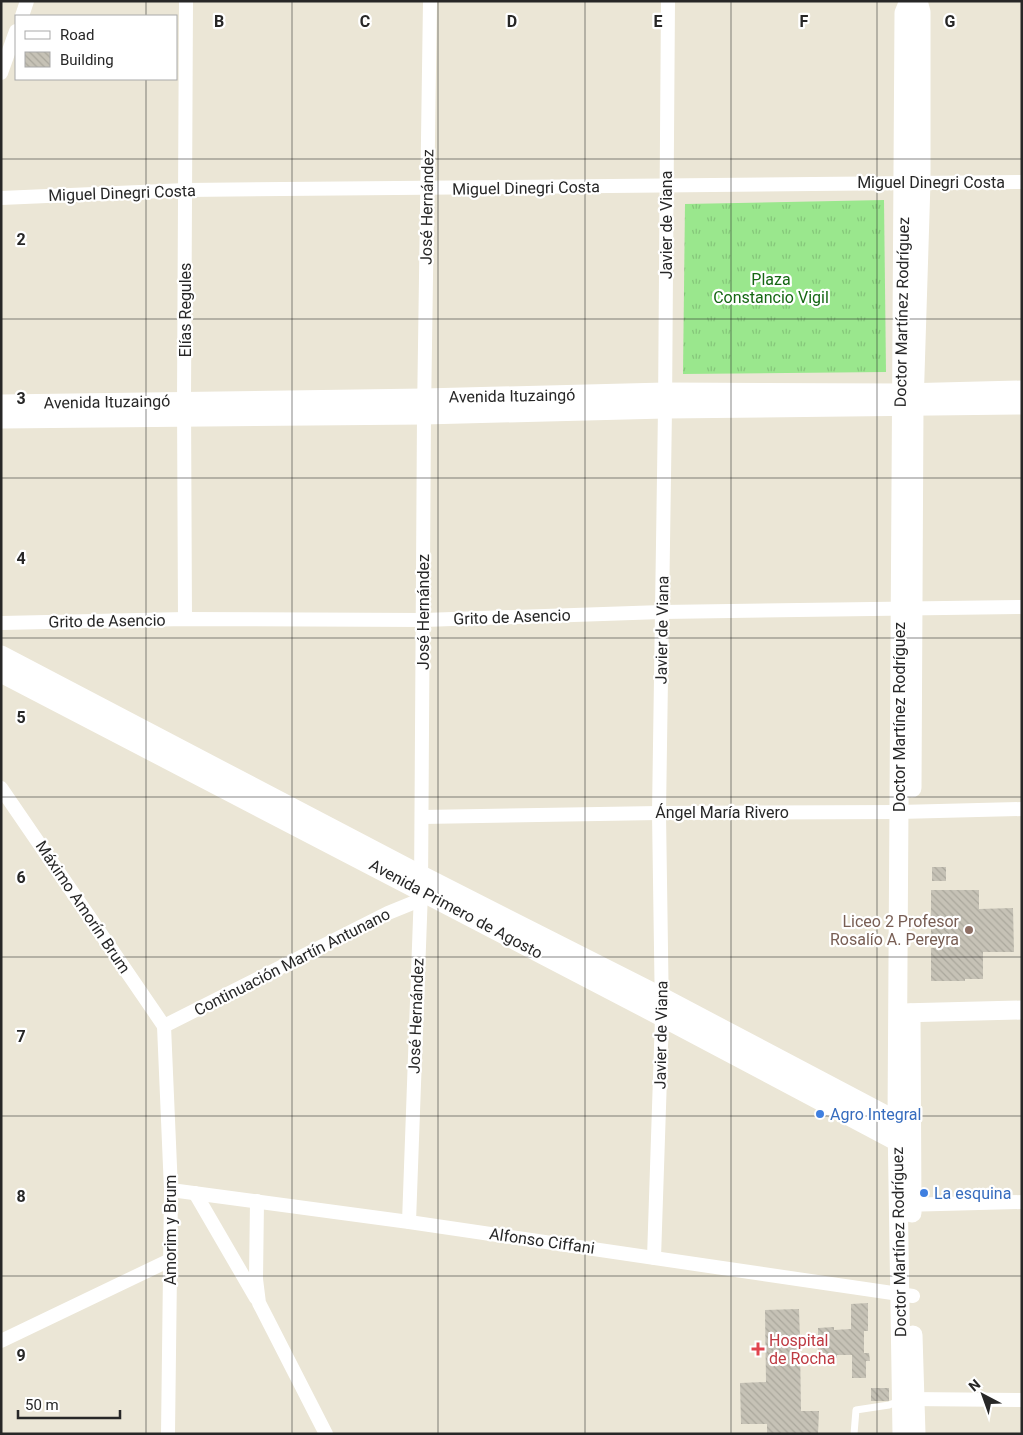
<svg xmlns="http://www.w3.org/2000/svg" width="1023" height="1435" viewBox="0 0 1023 1435" font-family="Roboto,sans-serif">
  <style>
    .grass { fill: url(#grass-tufts) }
    .building { fill: url(#building-back-hatch) }
    .lines { fill: none; stroke-linecap: round; stroke-linejoin: round }
    .lane { stroke: #fff; stroke-width: 7 }
    .street { stroke: #fff; stroke-width: 14 }
    .secondary { stroke: #fff; stroke-width: 19 }
    .grid { fill: none; stroke: #272727; stroke-width: 1; stroke-opacity: 0.55 }
    .education-dot { fill: #8d6e63; stroke: #fff; stroke-width: 2 }
    .shop-dot { fill: #3f7fe0; stroke: #fff; stroke-width: 2 }
    .health-dot { fill: #e0444e; stroke: #fff; stroke-width: 2 }
    .labels { text-anchor: middle; dominant-baseline: central; stroke-width: 4.5; stroke-linejoin: round; paint-order: stroke }
    .street-label { font-size: 16px; fill: #272727; stroke: #fff }
    .park-label { font-size: 16px; fill: #156713; stroke: #fff }
    .education-label { font-size: 16px; fill: #785e54; stroke: #fff; text-anchor: end }
    .shop-label { font-size: 16px; fill: #366cbe; stroke: #fff; text-anchor: start }
    .health-label { font-size: 16px; fill: #be3a42; stroke: #fff; text-anchor: start }
    .grid-label { font-size: 16px; text-anchor: middle; font-weight: bold; fill: #272727; stroke: #fff; stroke-width: 4.5; stroke-linejoin: round; paint-order: stroke }
  </style>
  <defs>
    <pattern id="grass-tufts" width="24" height="20" patternUnits="userSpaceOnUse" patternTransform="scale(1.25)"><rect width="24" height="20" fill="#9ae78d"/><path d="M3 7l-1-3M5 7V3M7 7l1-3M15 17l-1-3M17 17v-4M19 17l1-3" fill="none" stroke="#85c67a"/></pattern>
    <pattern id="building-back-hatch" width="6" height="6" patternUnits="userSpaceOnUse" patternTransform="scale(1.25)"><rect width="6" height="6" fill="#c6c2b6"/><path d="M-1 5l2 2M0 0l6 6M5-1l2 2" fill="none" stroke="#aaa79c"/></pattern>
  </defs>
  <rect width="100%" height="100%" fill="#ebe6d6"/>
  <path class="grass" d="M884,200L886,372L683,374L685,204Z"/>
  <g class="building">
    <rect x="932" y="867" width="14" height="14"/>
    <path d="M931,890H979V909L1013,908L1014,952H983V979H965V981H931V948H940V936H931Z"/>
    <path d="M868,1303V1331H864V1353H869L870,1361H866V1378H852V1355H837V1358H819L818,1345H800L801,1411H819L818,1434H767V1424H741L740,1383L766,1382L765,1310L799,1309L800,1339H818V1328L834,1327V1330L851,1329V1304Z"/>
    <rect x="871" y="1388" width="18" height="13"/>
  </g>
  <g class="lines">
    <path class="lane" d="M854,1434L856,1410L889,1405L899,1401"/>
    <g class="street">
      <path d="M22,16L27,1"/>
      <path d="M1,73L16,31"/>
      <path d="M1,198L186,190L1022,182"/>
      <path d="M185,619L184,401L186,1"/>
      <path d="M1,623L185,619L424,620L662,612L1022,607"/>
      <path d="M1,788L164,1026"/>
      <path d="M422,817L659,813L899,812L1022,809"/>
      <path d="M164,1026L171,1190L168,1434"/>
      <path d="M164,1026L388,913L420,900"/>
      <path d="M171,1190L409,1222L913,1296"/>
      <path d="M195,1193L256,1298"/>
      <path d="M257,1201L256,1279L259,1303L326,1434"/>
      <path d="M902,1205L1022,1202"/>
      <path d="M409,1222L421,891L424,415L430,1"/>
      <path d="M654,1258L662,1017L659,813L665,409L668,1"/>
      <path d="M1,1341L170,1260"/>
      <path d="M908,1399L1022,1400"/>
    </g>
    <g class="secondary">
      <path d="M1,404L424,398L665,392L901,393L1022,390"/>
      <path d="M1,419L424,415L665,409L1022,405"/>
      <path d="M1,655L421,875L662,997L897,1121H908"/>
      <path d="M1,673L662,1017L898,1142H907"/>
      <path d="M912,788L914,407L921,182V12L918,1"/>
      <path d="M900,1013L1022,1010"/>
      <path d="M911,1013L912,1213"/>
      <path d="M913,1335L916,1434"/>
      <path d="M902,1434L897,1121L904,13L909,1"/>
    </g>
  </g>
  <path class="grid" d="M146,1V16M292,1V1434M438,1V1434M585,1V1434M731,1V1434M877,1V1434M146,79V1434M1,159H1022M1,319H1022M1,478H1022M1,638H1022M1,797H1022M1,957H1022M1,1116H1022M1,1276H1022"/>
  <circle class="education-dot" cx="969" cy="930" r="5"/>
  <g class="shop-dot">
    <circle cx="820" cy="1114" r="5"/>
    <circle cx="924" cy="1193" r="5"/>
  </g>
  <path class="health-dot" d="M755.5 1341.5h5v5h5v5h-5v5h-5v-5h-5v-5h5z"/>
  <g class="labels">
    <g class="street-label">
      <text x="931" y="182">Miguel Dinegri Costa</text>
      <text transform="translate(526 188) rotate(-1)">Miguel Dinegri Costa</text>
      <text transform="translate(122 193) rotate(-2)">Miguel Dinegri Costa</text>
      <text transform="translate(427 207) rotate(-89)">José Hernández</text>
      <text transform="translate(666 225) rotate(-90)">Javier de Viana</text>
      <text transform="translate(185 310) rotate(-90)">Elías Regules</text>
      <text transform="translate(902 312) rotate(-89)">Doctor Martínez Rodríguez</text>
      <text transform="translate(512 396) rotate(-1)">Avenida Ituzaingó</text>
      <text transform="translate(107 402) rotate(-1)">Avenida Ituzaingó</text>
      <text transform="translate(423 612) rotate(-90)">José Hernández</text>
      <text transform="translate(512 617) rotate(-2)">Grito de Asencio</text>
      <text transform="translate(107 621) rotate(-1)">Grito de Asencio</text>
      <text transform="translate(662 630) rotate(-89)">Javier de Viana</text>
      <text transform="translate(899 717) rotate(-90)">Doctor Martínez Rodríguez</text>
      <text x="722" y="812">Ángel María Rivero</text>
      <text transform="translate(83 907) rotate(56)">Máximo Amorín Brum</text>
      <text transform="translate(456 909) rotate(28)">Avenida Primero de Agosto</text>
      <text transform="translate(292 962) rotate(-27)">Continuación Martín Antunano</text>
      <text transform="translate(416 1016) rotate(-88)">José Hernández</text>
      <text transform="translate(661 1035) rotate(-89)">Javier de Viana</text>
      <text transform="translate(170 1230) rotate(-90)">Amorim y Brum</text>
      <text transform="translate(542 1241) rotate(8)">Alfonso Ciffani</text>
      <text transform="translate(899 1242) rotate(-91)">Doctor Martínez Rodríguez</text>
    </g>
    <g class="park-label">
      <text x="771" y="279">Plaza<tspan x="771" dy="18">Constancio Vigil</tspan></text>
    </g>
    <g class="education-label">
      <text x="959" y="921">Liceo 2 Profesor<tspan x="959" dy="18">Rosalío A. Pereyra</tspan></text>
    </g>
    <g class="shop-label">
      <text x="830" y="1114">Agro Integral</text>
      <text x="934" y="1193">La esquina</text>
    </g>
    <g class="health-label">
      <text x="769" y="1340">Hospital<tspan x="769" dy="18">de Rocha</tspan></text>
    </g>
  </g>
  <g class="grid-label">
    <text x="219" y="27">B</text>
    <text x="365" y="27">C</text>
    <text x="512" y="27">D</text>
    <text x="658" y="27">E</text>
    <text x="804" y="27">F</text>
    <text x="950" y="27">G</text>
    <text x="21" y="245">2</text>
    <text x="21" y="404">3</text>
    <text x="21" y="564">4</text>
    <text x="21" y="723">5</text>
    <text x="21" y="883">6</text>
    <text x="21" y="1042">7</text>
    <text x="21" y="1202">8</text>
    <text x="21" y="1361">9</text>
  </g>
  <rect width="1023" height="1435" fill="none" stroke="#272727" stroke-width="5"/>
  <rect x="15" y="15" width="162" height="65" fill="#ffffff" stroke="#a9a9a9"/>
  <rect x="25" y="31" width="25" height="8" fill="#ffffff" stroke="#a9a9a9"/>
  <text x="60" y="40" font-size="15" fill="#272727">Road</text>
  <rect x="25" y="52" width="25" height="15" fill="url(#building-back-hatch)" stroke="#a9a9a9"/>
  <text x="60" y="65" font-size="15" fill="#272727">Building</text>
  <g transform="translate(983 1395) rotate(319)" stroke="#ffffff" stroke-width="4" paint-order="stroke">
  <path d="M0-4L9 19L0 12L-9 19Z" fill="#272727"/>
  <text y="-8" font-size="14" font-weight="bold" text-anchor="middle" fill="#272727">N</text>
  </g>
  <path d="M18 1410v8h102v-8" fill="none" stroke="#272727" stroke-width="2.5"/>
  <text x="25" y="1410" font-size="15" fill="#272727" stroke="#ffffff" stroke-width="4" paint-order="stroke">50 m</text>
</svg>
